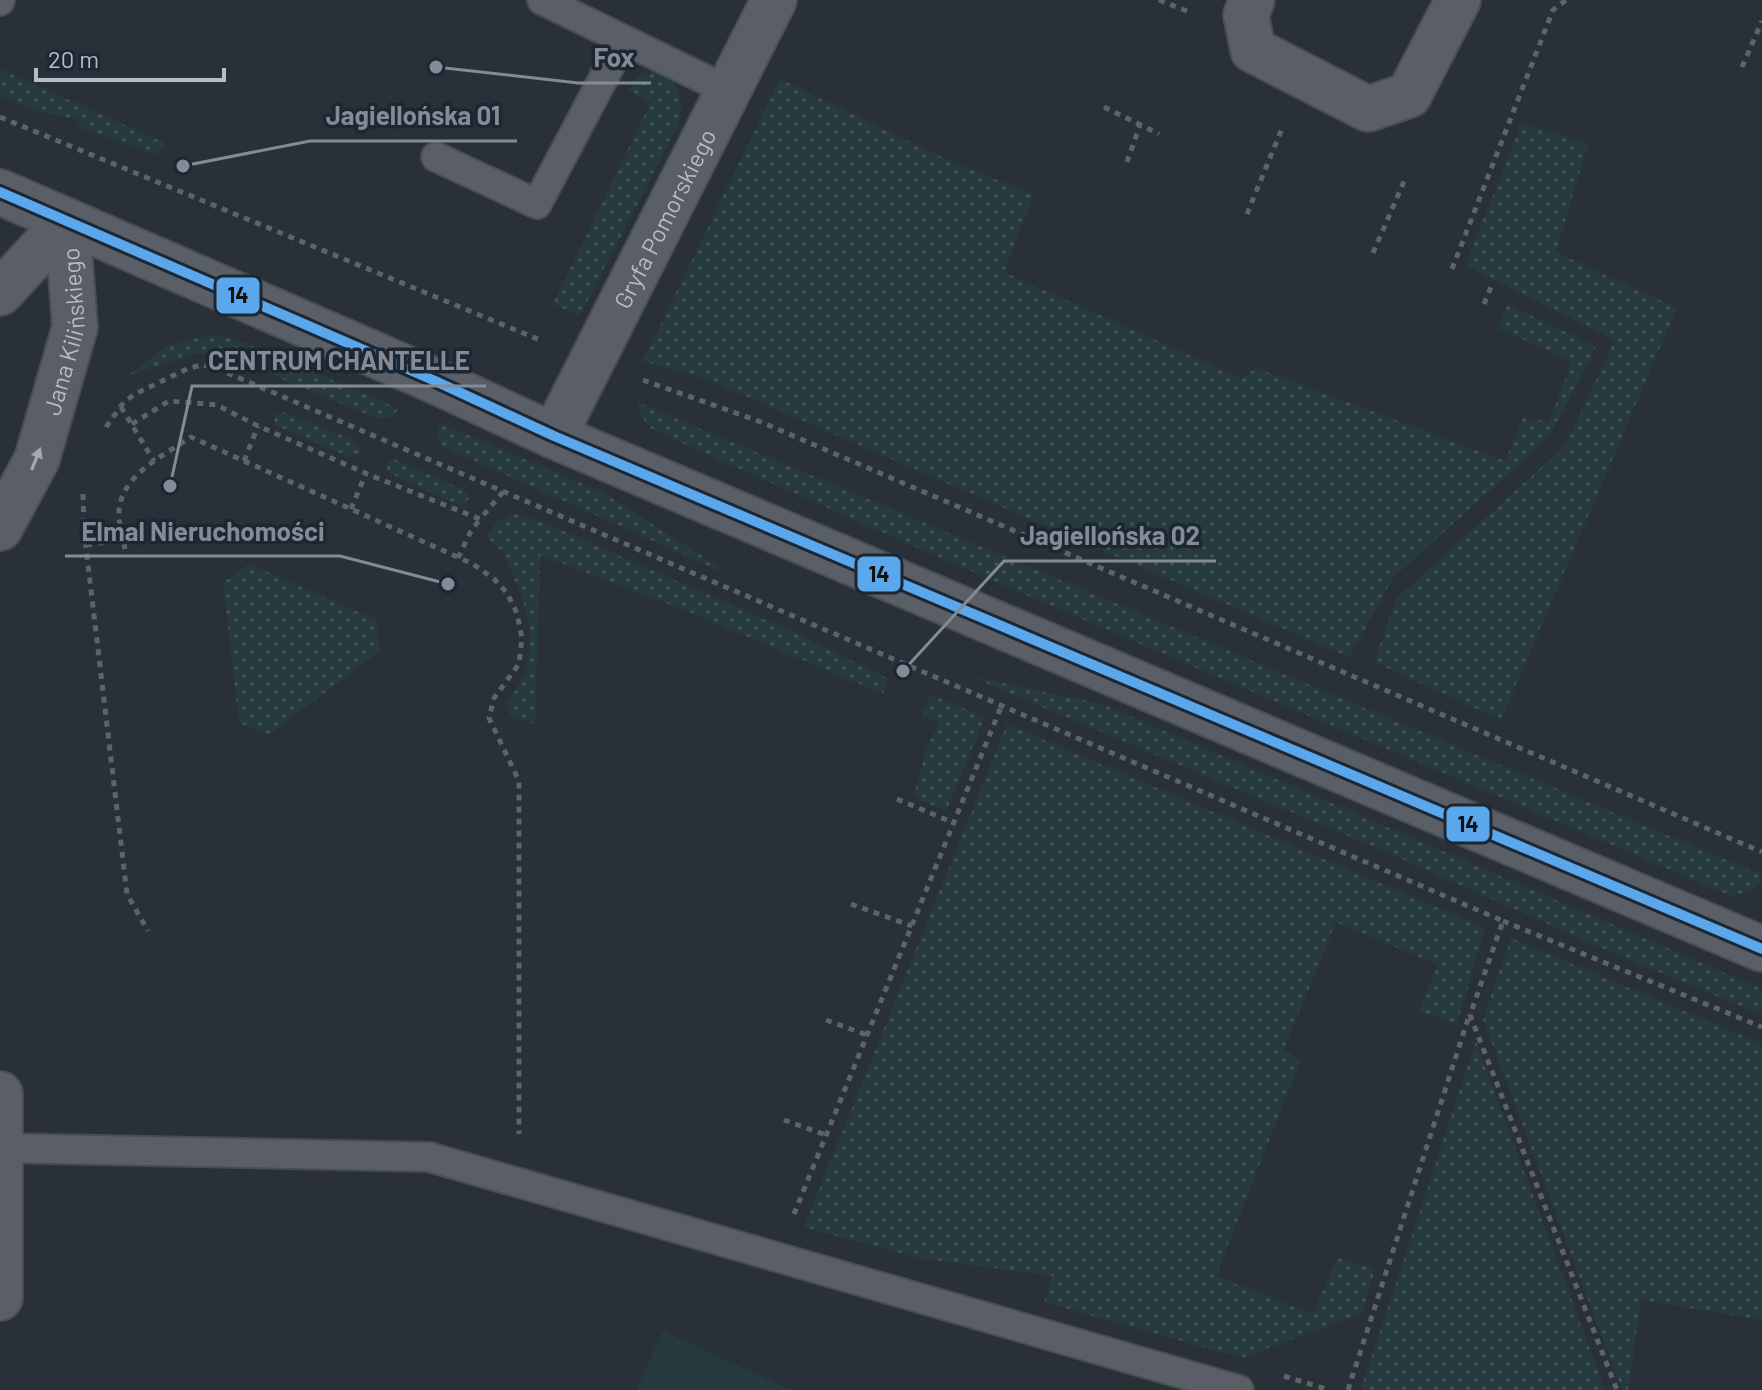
<svg xmlns="http://www.w3.org/2000/svg" width="1762" height="1390" viewBox="0 0 1762 1390" font-family="Barlow,sans-serif">
  <style>
    .green { fill: url(#green-dots) }
    .pitch { fill: #273a3e }
    .lines { fill: none; stroke-linecap: round; stroke-linejoin: round }
    .service-casing { stroke: #484c53; stroke-width: 32 }
    .minor-casing { stroke: #484c53; stroke-width: 48 }
    .tertiary-casing { stroke: #484c53; stroke-width: 48 }
    .path { stroke: #5d636a; stroke-width: 5; stroke-dasharray: 6 6; stroke-linecap: butt }
    .service { stroke: #5a5e66; stroke-width: 28 }
    .minor { stroke: #5a5e66; stroke-width: 44 }
    .tertiary { stroke: #5a5e66; stroke-width: 44 }
    .bus-1-casing { stroke: #1d2633; stroke-width: 16 }
    .bus-1 { stroke: #5aa8eb; stroke-width: 10 }
    .oneway { fill: #a2a9b5 }
    .labels { text-anchor: middle; dominant-baseline: central; stroke-width: 7; stroke-linejoin: round; paint-order: stroke }
    .street-label { font-size: 24px; fill: #b4bcc9; stroke: #1d2633 }
    .leader { fill: none; stroke: #848b96; stroke-width: 3 }
    .callout-dot { fill: #848b96; stroke: #1d2633; stroke-width: 3 }
    .callout-label { font-size: 26px; text-anchor: middle; font-weight: bold; fill: #848b96; stroke: #1d2633; stroke-width: 7; stroke-linejoin: round; paint-order: stroke }
    .line-badge { stroke: #1d2633; stroke-width: 3 }
    .pale-badge-label { font-size: 22px; text-anchor: middle; font-weight: bold; fill: #111 }
  </style>
  <defs>
    <pattern id="green-dots" width="8" height="8" patternUnits="userSpaceOnUse" patternTransform="scale(2)"><rect width="8" height="8" fill="#273a3e"/><path d="M2 2h.1M6 6h.1" fill="none" stroke="#445559" stroke-width="1.8" stroke-linecap="round"/></pattern>
  </defs>
  <rect width="100%" height="100%" fill="#2a3038"/>
  <g class="green">
    <path d="M0,69L165,143L158,155L81,128L77,119L45,113L0,96Z"/>
    <path d="M652,72L669,75C681,93 684,103 678,124L580,316L553,304L651,102L628,91L637,77Z"/>
    <path d="M780,79L937,155L1033,195L1004,272L1242,379L1256,368L1505,461L1523,417L1549,422L1572,361L1497,328L1508,304L1596,347L1549,437L1393,578L1349,657L704,378L643,361Z"/>
    <path d="M1522,123L1588,144L1556,252L1677,308L1501,720L1374,662L1397,598L1565,446L1615,340L1465,265Z"/>
    <path d="M218,335L253,345L399,409L391,417L378,419L231,358L199,353L128,376L165,347L191,339Z"/>
    <path d="M637,402L1762,875V882L1750,891L1731,896C1371,740 1008,592 652,429L641,416Z"/>
    <path d="M283,412L356,441L361,452L350,457L275,425L274,415Z"/>
    <path d="M439,423L602,492L721,568L722,572L442,446L437,434Z"/>
    <path d="M394,459L466,491L469,499L461,506L389,473L386,464Z"/>
    <path d="M513,513L545,523L793,632L889,679L883,694L687,611L540,555L535,724L511,716L506,706L527,670L531,633L522,598L504,553L487,537L497,521Z"/>
    <path d="M249,564L376,620L380,651L268,735L239,723L223,583Z"/>
    <path d="M969,676L1102,704L1762,989V1015L1604,949L1386,852Z"/>
    <path d="M931,695L985,717L946,811L913,797L928,745L939,724L921,713Z"/>
    <path d="M1007,724L1485,928L1457,1024L1419,1011L1438,965L1336,922L1284,1049L1300,1061L1216,1276L1312,1314L1338,1258L1375,1269L1362,1313L1242,1358L1044,1302L1053,1276L919,1258L804,1227Z"/>
    <path d="M1511,938L1762,1044V1320L1641,1300L1628,1390H1622L1483,1019Z"/>
    <path d="M1476,1042L1605,1390H1363L1362,1385Z"/>
  </g>
  <path class="pitch" d="M663,1331L791,1390H636Z"/>
  <g class="lines">
    <g class="service-casing">
      <g id="service">
        <path d="M542,0L727,90"/>
        <path d="M0,1V0"/>
        <path d="M436,157L537,204L623,41"/>
        <path d="M1,1148L429,1157L1239,1390"/>
      </g>
    </g>
    <g class="minor-casing">
      <g id="minor">
        <path d="M1252,0L1246,15L1253,50L1368,109L1409,95L1458,0"/>
        <path d="M0,293L67,221"/>
        <path id="s1" d="M554,436L774,0"/>
        <path id="s2" d="M0,528L37,459L75,327L67,221"/>
        <path d="M0,1094V1298"/>
      </g>
    </g>
    <g class="tertiary-casing">
      <path id="tertiary" d="M0,192L433,380L554,436L1762,949"/>
    </g>
    <g class="path">
      <path d="M1159,0L1192,13"/>
      <path d="M1742,67L1762,21"/>
      <path d="M1104,107L1159,134"/>
      <path d="M0,117L540,340"/>
      <path d="M1127,162L1140,125"/>
      <path d="M1247,214L1283,126"/>
      <path d="M1373,253L1405,179"/>
      <path d="M1452,269L1553,10L1566,0"/>
      <path d="M1484,304L1491,287"/>
      <path d="M643,380L761,422L1762,852"/>
      <path d="M121,407L154,461"/>
      <path d="M132,424L169,401L217,405L258,426L372,476L480,519L503,492"/>
      <path d="M106,427L124,402L135,394L187,369L201,365L216,368L1503,921L1470,1015L1617,1390"/>
      <path d="M244,461L258,426"/>
      <path d="M83,494L84,531L127,894L148,931"/>
      <path d="M351,509L366,473"/>
      <path d="M86,545L123,540"/>
      <path d="M125,549C123,539 120,528 119,518C116,477 163,456 191,437L473,564L494,579L507,593L517,613L522,638L519,664L494,698L489,718L519,781V1134"/>
      <path d="M458,558L470,533L480,519"/>
      <path d="M897,799L954,823"/>
      <path d="M851,904L912,926"/>
      <path d="M1503,921L1762,1027"/>
      <path d="M826,1020L867,1035"/>
      <path d="M784,1120L826,1135"/>
      <path d="M794,1214L1001,707"/>
      <path d="M1284,1376L1329,1390"/>
      <path d="M1348,1390L1469,1016"/>
    </g>
    <use href="#service" class="service"/>
    <use href="#minor" class="minor"/>
    <use href="#tertiary" class="tertiary"/>
    <g class="bus-1-casing">
      <path id="bus-1" d="M0,192L433,380L554,436L1762,949"/>
    </g>
    <use href="#bus-1" class="bus-1"/>
  </g>
  <defs><path id="oneway-solid" d="M-6-.8H1V-3.2L6.5 0L1 3.2V.8H-6Z" transform="scale(2)"/></defs>
  <use class="oneway" href="#oneway-solid" transform="translate(36 459) rotate(-68)"/>
  <g class="labels">
    <g class="street-label">
      <text stroke="none"><textPath href="#s1" startOffset="244">Gryfa Pomorskiego</textPath></text>
      <text stroke="none"><textPath href="#s2" startOffset="210">Jana Kilińskiego</textPath></text>
    </g>
  </g>
  <path class="leader" d="M436 67L578 83H651M183 166L310 141H517M170 486L192 386H486M448 584L340 556H65M903 671L1004 561H1216"/>
  <g class="callout-dot">
    <circle cx="436" cy="67" r="8"/>
    <circle cx="183" cy="166" r="8"/>
    <circle cx="170" cy="486" r="8"/>
    <circle cx="448" cy="584" r="8"/>
    <circle cx="903" cy="671" r="8"/>
  </g>
  <g class="callout-label">
    <text x="614" y="67">Fox</text>
    <text x="413" y="125">Jagiellońska 01</text>
    <text x="339" y="370">CENTRUM CHANTELLE</text>
    <text x="203" y="541">Elmal Nieruchomości</text>
    <text x="1110" y="545">Jagiellońska 02</text>
  </g>
  <g class="line-badge">
    <rect x="215" y="276" width="46" height="39" rx="8" fill="#5aa8eb"/>
    <rect x="856" y="555" width="46" height="38" rx="8" fill="#5aa8eb"/>
    <rect x="1445" y="805" width="46" height="38" rx="8" fill="#5aa8eb"/>
  </g>
  <g class="pale-badge-label">
    <text x="238" y="303">14</text>
    <text x="879" y="582">14</text>
    <text x="1468" y="832">14</text>
  </g>
  <path d="M36 68v12h188v-12" fill="none" stroke="#b4bcc9" stroke-width="4"/>
  <text x="48" y="68" font-size="24" fill="#b4bcc9" stroke="#1d2633" stroke-width="6" paint-order="stroke">20 m</text>
</svg>
